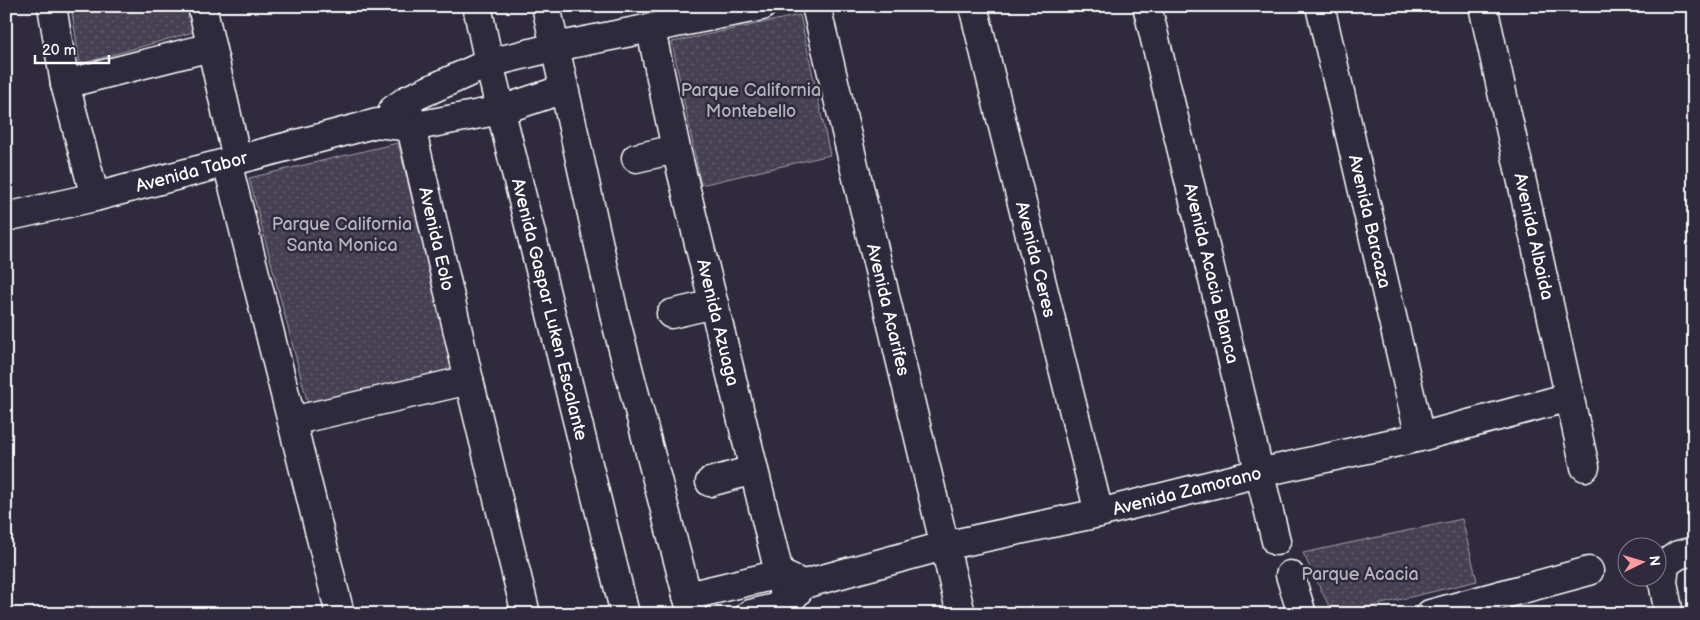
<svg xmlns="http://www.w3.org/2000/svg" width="1700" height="620" viewBox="0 0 1700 620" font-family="'Balsamiq Sans',sans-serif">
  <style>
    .park { fill: url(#park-dots); stroke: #a2a0a8 }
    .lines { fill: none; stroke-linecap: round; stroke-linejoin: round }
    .minor-casing { stroke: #fff; stroke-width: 31 }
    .minor { stroke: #2f2a3d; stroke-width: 28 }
    .labels { text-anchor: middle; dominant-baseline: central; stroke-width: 5; stroke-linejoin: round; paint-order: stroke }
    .park-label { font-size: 18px; fill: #b5b3ba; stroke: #2f2a3d }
    .street-label { font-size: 18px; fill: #fff; stroke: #2f2a3d }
  </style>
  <defs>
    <pattern id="park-dots" width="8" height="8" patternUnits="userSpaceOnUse" patternTransform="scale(1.25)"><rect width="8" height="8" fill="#464152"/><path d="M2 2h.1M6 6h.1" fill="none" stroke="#625e6c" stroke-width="1.8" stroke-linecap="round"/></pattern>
  </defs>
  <rect width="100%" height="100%" fill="#2f2a3d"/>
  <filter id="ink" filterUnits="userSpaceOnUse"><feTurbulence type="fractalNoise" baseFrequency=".02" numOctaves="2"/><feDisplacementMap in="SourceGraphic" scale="10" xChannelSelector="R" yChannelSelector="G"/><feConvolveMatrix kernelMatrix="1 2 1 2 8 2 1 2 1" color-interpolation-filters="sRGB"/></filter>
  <g filter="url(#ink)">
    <g class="park">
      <path d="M71,6H194L200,30L80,64Z"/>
      <path d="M800,15L830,155L701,185L672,42Z"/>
      <path d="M398,143L455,368L309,408L249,178Z"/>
      <path d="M1462,519L1477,581L1340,614H1333L1303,553Z"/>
    </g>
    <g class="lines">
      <g class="minor-casing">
        <g id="minor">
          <path d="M52,6L65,84L95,197"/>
          <path d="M202,6L237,159"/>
          <path id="s1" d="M477,6L489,63L625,614"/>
          <path d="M546,6L615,318L692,614"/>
          <path id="s2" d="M816,6L961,614"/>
          <path id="s3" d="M973,6L1099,513"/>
          <path id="s4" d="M1147,6L1276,541"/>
          <path id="s5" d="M1320,6L1420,437"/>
          <path id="s6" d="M1483,6L1585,467"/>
          <path id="s7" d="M651,30L676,149L789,614"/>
          <path d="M65,84L211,47"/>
          <path id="s8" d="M407,100L411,127L469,380L526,614"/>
          <path d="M393,110L407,100L489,63L555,47L762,6"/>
          <path d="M636,158L676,149"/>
          <path d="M227,162L340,614"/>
          <path id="s9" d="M6,217L95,197L377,123L411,127L501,110L564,89"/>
          <path d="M671,314L714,304"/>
          <path d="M292,421L469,380"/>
          <path d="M710,482L753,470"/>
          <path d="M1290,575L1302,614"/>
          <path d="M687,596L780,574L796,581"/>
          <path id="s10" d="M750,614L786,605L804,584L944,546L1099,513L1259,473L1420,437L1570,397"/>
          <path d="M1430,614L1589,571"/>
          <path d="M1669,614L1663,582L1665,564L1678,555L1694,551"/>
        </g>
      </g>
      <use href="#minor" class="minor"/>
    </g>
  </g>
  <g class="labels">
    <g class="park-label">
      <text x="751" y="90">Parque California<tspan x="751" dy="21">Montebello</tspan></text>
      <text x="342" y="224">Parque California<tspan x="342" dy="21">Santa Monica</tspan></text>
      <text x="1360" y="574">Parque Acacia</text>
    </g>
    <g class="street-label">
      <text stroke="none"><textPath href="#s9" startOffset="191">Avenida Tabor</textPath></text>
      <text stroke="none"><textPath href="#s5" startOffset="221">Avenida Barcaza</textPath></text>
      <text stroke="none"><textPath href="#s6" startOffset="236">Avenida Albaida</textPath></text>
      <text stroke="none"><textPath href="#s8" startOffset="142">Avenida Eolo</textPath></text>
      <text stroke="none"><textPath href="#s3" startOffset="261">Avenida Ceres</textPath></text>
      <text stroke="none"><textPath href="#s4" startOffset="275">Avenida Acacia Blanca</textPath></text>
      <text stroke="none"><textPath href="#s1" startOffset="312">Avenida Gaspar Luken Escalante</textPath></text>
      <text stroke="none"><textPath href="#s2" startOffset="312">Avenida Acarifes</textPath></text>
      <text stroke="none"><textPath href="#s7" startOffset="300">Avenida Azuaga</textPath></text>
      <text stroke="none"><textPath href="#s10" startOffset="459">Avenida Zamorano</textPath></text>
    </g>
  </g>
  <rect width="1700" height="620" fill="none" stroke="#2f2a3d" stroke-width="25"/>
  <rect x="12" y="12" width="1675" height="595" fill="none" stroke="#fff" stroke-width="2" filter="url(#ink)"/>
  <g transform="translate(1642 562) rotate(85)"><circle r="24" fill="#2f2a3d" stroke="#827f8b"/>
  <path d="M0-4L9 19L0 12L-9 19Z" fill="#ff9aa2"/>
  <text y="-8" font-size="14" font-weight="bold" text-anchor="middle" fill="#ffffff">N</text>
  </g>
  <path d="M35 55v8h74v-8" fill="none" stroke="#ffffff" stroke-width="2.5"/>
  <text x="42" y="55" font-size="15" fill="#ffffff" stroke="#2f2a3d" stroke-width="4" paint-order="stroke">20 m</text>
</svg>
